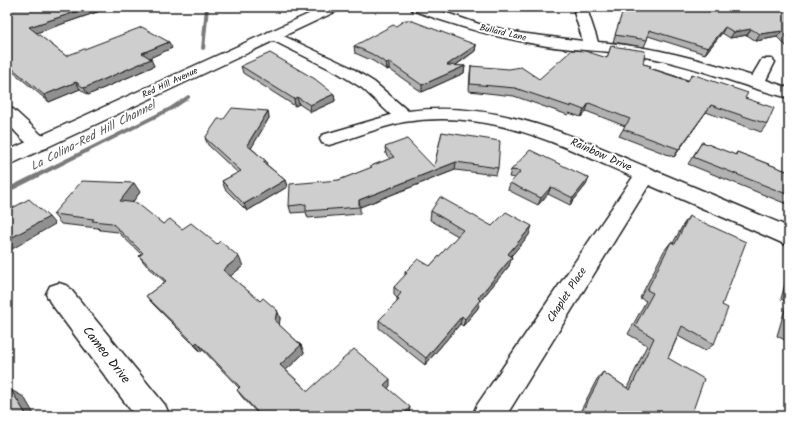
<svg xmlns="http://www.w3.org/2000/svg" width="796" height="423" viewBox="0 0 796 423" font-family="Kalam,sans-serif">
  <style>
    .lines { fill: none; stroke-linecap: round; stroke-linejoin: round }
    .stream { fill: #7a7a7a; fill-rule: evenodd }
    .minor-casing { stroke: #1c1c1c; stroke-width: 3 }
    .major-casing { stroke: #1c1c1c; stroke-width: 3 }
    .minor { fill: #fff; fill-rule: evenodd }
    .major { fill: #fff; fill-rule: evenodd }
    .wall { fill: #b1b1b1; stroke: #1c1c1c }
    .shaded-wall { fill: #909090; stroke: #1c1c1c }
    .building { fill: #cecece; stroke: #1c1c1c }
    .labels { text-anchor: middle; dominant-baseline: central; stroke-width: 4; stroke-linejoin: round; paint-order: stroke }
    .far-street-label { font-size: 9px; fill: #1c1c1c; stroke: #fff }
    .street-label { font-size: 11px; fill: #1c1c1c; stroke: #fff }
    .water-label { font-size: 12px; font-style: italic; fill: #5a5a5a; stroke: #fff }
    .near-street-label { font-size: 13px; fill: #1c1c1c; stroke: #fff }
  </style>
  <rect width="100%" height="100%" fill="#fff"/>
  <filter id="ink" filterUnits="userSpaceOnUse"><feTurbulence type="fractalNoise" baseFrequency=".025" numOctaves="2"/><feDisplacementMap in="SourceGraphic" scale="8" xChannelSelector="R" yChannelSelector="G"/><feConvolveMatrix kernelMatrix="1 2 1 2 8 2 1 2 1" color-interpolation-filters="sRGB"/></filter>
  <g filter="url(#ink)">
    <g class="lines">
      <g class="stream">
        <path d="M205,7H209L205,49L203,50L201,49Z"/>
        <path d="M188,95L190,96V98L174,109L7,193V188L170,107Z"/>
      </g>
      <g class="minor-casing">
        <g id="minor">
          <path d="M411,7H429L479,24L519,33L583,41L574,12L581,8L588,12L598,42C651,46 702,60 752,76L762,59H772L775,62L766,80L789,88V98C739,86 692,64 640,56C609,50 578,51 547,46C500,39 456,26 412,10Z"/>
          <path d="M273,31L350,67L374,82L408,111C495,100 566,133 644,166C692,186 741,207 789,227V246L649,185L506,416H472L477,405L633,177C558,144 490,108 404,122C379,127 354,138 329,145L322,143L320,139L322,135L391,115L362,88L338,73L268,38L266,35L268,32Z"/>
          <path d="M7,108L13,109L47,140L49,144L47,148C30,153 18,133 7,123Z"/>
          <path d="M59,283L68,286L165,405L170,416H135L50,302L46,294L50,286Z"/>
        </g>
      </g>
      <g class="major-casing">
        <path id="major" d="M324,7H340L339,10L7,166V151Z"/>
      </g>
      <use href="#minor" class="minor"/>
      <use href="#major" class="major"/>
    </g>
    <g class="wall">
      <path d="M7,7L100,11L36,33L66,56L172,48L149,58L154,66L88,95L80,89L49,102L7,67Z"/>
      <path d="M614,7H789V49L777,37L756,41L747,35L730,38L722,33L705,54L648,36L647,40L644,47L613,42L623,11Z"/>
      <path d="M476,45L475,51L455,66H465L464,73L422,92L389,69L387,70L373,61L355,53L354,46Z"/>
      <path d="M611,46L643,64L651,66L650,68L745,98L767,124L761,132L706,112L674,157L619,136L625,126L586,111L581,117L569,113L568,115L514,96L469,91L470,73L471,66L539,79L607,58Z"/>
      <path d="M241,66L334,94L335,101L311,112L299,104L295,106L243,73Z"/>
      <path d="M268,111L269,118L251,148L266,161L267,165L285,180L287,187L247,211L225,189L222,181L238,173L208,145L205,138L224,119Z"/>
      <path d="M442,132L498,168L496,175L455,170L360,207V214L308,218L306,212L291,213L289,206L339,180L371,168V166L390,159L386,154L385,147L434,167Z"/>
      <path d="M702,142L735,155L737,152L789,172V205L688,164Z"/>
      <path d="M511,170L589,178L586,185L570,205L548,194L538,205L508,190L510,183L515,178L509,177Z"/>
      <path d="M140,192L132,203L163,224L182,229L243,266L230,276L260,301L277,310L280,318L279,325L301,345L304,353L286,370L308,391L390,386L388,388L409,414L408,416H260L242,397L237,390L239,388L203,350L201,352L153,304L146,296L165,282L146,265L139,256L141,254L118,232L100,230L98,228L61,224L53,214Z"/>
      <path d="M431,211L529,235L511,256L509,266L480,301L478,308L463,326L460,324L425,365L379,328V320L397,302V298L394,295V287L405,276V272L430,266L458,236L430,220Z"/>
      <path d="M689,216L722,305L714,344L705,351L678,336L668,358L691,416H578L597,379L603,372L627,388L647,345L628,334L646,301L640,298L664,251L671,242L673,243L683,225Z"/>
      <path d="M789,277V342L777,336L787,302L781,299L786,280Z"/>
    </g>
    <g class="shaded-wall">
      <path d="M91,7H98L100,11L33,34L29,27Z"/>
      <path d="M725,27L722,33L705,54L708,48Z"/>
      <path d="M751,29L747,35L730,38L734,32Z"/>
      <path d="M782,31L777,37L756,41L760,34Z"/>
      <path d="M169,42L172,48L145,60L142,53Z"/>
      <path d="M476,45L475,51L446,72L447,65Z"/>
      <path d="M151,59L154,66L88,95L84,88Z"/>
      <path d="M389,62V69L387,70L386,63Z"/>
      <path d="M465,66L464,73L422,92V85Z"/>
      <path d="M76,82L80,89L49,102L44,95Z"/>
      <path d="M334,94L335,101L311,112L310,105Z"/>
      <path d="M297,97L299,104L295,106L294,99Z"/>
      <path d="M589,103L586,111L581,117L584,110Z"/>
      <path d="M711,105L706,112L674,157L679,149Z"/>
      <path d="M268,111L269,118L249,152L247,145Z"/>
      <path d="M456,162L455,170L360,207L359,200Z"/>
      <path d="M589,178L586,185L570,205L573,198Z"/>
      <path d="M285,180L287,187L247,211L244,204Z"/>
      <path d="M134,183L140,192L126,211L120,201Z"/>
      <path d="M551,187L548,194L538,205L541,198Z"/>
      <path d="M49,217L55,224L7,252V240Z"/>
      <path d="M532,226L529,235L505,263L508,254Z"/>
      <path d="M239,257L243,266L227,279L223,270Z"/>
      <path d="M512,257L509,266L480,301L478,308L463,326L465,319L478,298Z"/>
      <path d="M277,310L280,318L279,329L275,321Z"/>
      <path d="M462,316L460,324L425,365L426,358Z"/>
      <path d="M197,342L203,350L201,352L195,344Z"/>
      <path d="M301,345L304,353L284,372L280,365Z"/>
      <path d="M390,379V386L385,392L384,385Z"/>
      <path d="M11,390L24,397L35,416H27Z"/>
      <path d="M410,407L409,414L408,416H403Z"/>
    </g>
    <g class="building">
      <path d="M7,7H91L29,27L66,56L142,27L169,42L142,53L151,59L84,88L76,82L44,95L7,64Z"/>
      <path d="M624,7H789V38L782,31L760,34L751,29L734,32L725,27L708,48L649,30L647,40L615,35Z"/>
      <path d="M405,20H410L476,45L447,65L465,66L422,85L389,62L386,63L372,54L354,46L393,25L396,26Z"/>
      <path d="M611,46L645,51L643,64L651,66L649,68L688,81L692,74L748,93L745,98L774,108L767,124L711,105L679,149L623,129L630,119L589,103L584,110L571,105V107L515,88L470,84L471,66L509,69L521,67L539,79L572,50L585,51L607,58Z"/>
      <path d="M270,53L315,79L334,94L310,105L297,97L294,99L241,66Z"/>
      <path d="M232,108L268,111L247,145L266,161L263,162L285,180L244,204L222,181L241,171L205,138L218,119H224Z"/>
      <path d="M442,132L500,141L498,168L456,162L359,200V207L306,211V204L289,206L290,184L339,180L372,167L371,166L394,157L385,147L407,139L434,167Z"/>
      <path d="M702,142L736,155L737,152L789,172V195L693,157Z"/>
      <path d="M530,150L589,178L573,198L551,187L541,198L510,183L521,171L511,170Z"/>
      <path d="M82,181L134,183L120,201L137,203L163,224L170,219L182,229L191,223L217,244L220,241L239,257L223,270L260,301L263,298L277,310L275,321L301,345L280,365L308,391L354,349L390,379L384,385L410,407L403,416H261L237,390L240,387L197,342L195,344L146,296L166,281L139,256L143,253L112,223L92,221L94,219L53,214Z"/>
      <path d="M440,197L492,226L506,212L532,226L508,254L512,257L478,298L480,300L465,319L462,316L426,358L379,320L399,300L397,298L401,293L394,287L407,273L405,272L418,259L430,266L463,230L431,211Z"/>
      <path d="M29,199L49,217L7,240V211Z"/>
      <path d="M689,216L746,242L722,305L728,308L714,344L682,326L668,358L704,379L691,416H580L603,372L630,390L654,338L635,326L653,293L647,290L671,242L675,244Z"/>
      <path d="M11,390L27,416H7V393Z"/>
    </g>
  </g>
  <g class="labels">
    <g class="far-street-label">
      <text transform="translate(503 33) rotate(13)">Bullard Lane</text>
      <text transform="translate(170 83) rotate(-25)">Red Hill Avenue</text>
    </g>
    <g class="street-label">
      <text transform="translate(601 155) rotate(24)">Rainbow Drive</text>
      <text transform="translate(567 295) rotate(-57)">Chaplet Place</text>
    </g>
    <g class="water-label">
      <text transform="translate(93 136) rotate(-27)">La Colina-Red Hill Channel</text>
    </g>
    <g class="near-street-label">
      <text transform="translate(106 355) rotate(52)">Cameo Drive</text>
    </g>
  </g>
  <rect width="796" height="423" fill="none" stroke="#fff" stroke-width="24"/>
  <rect x="12" y="12" width="772" height="399" fill="none" stroke="#1c1c1c" stroke-width="1.5" filter="url(#ink)"/>
</svg>
